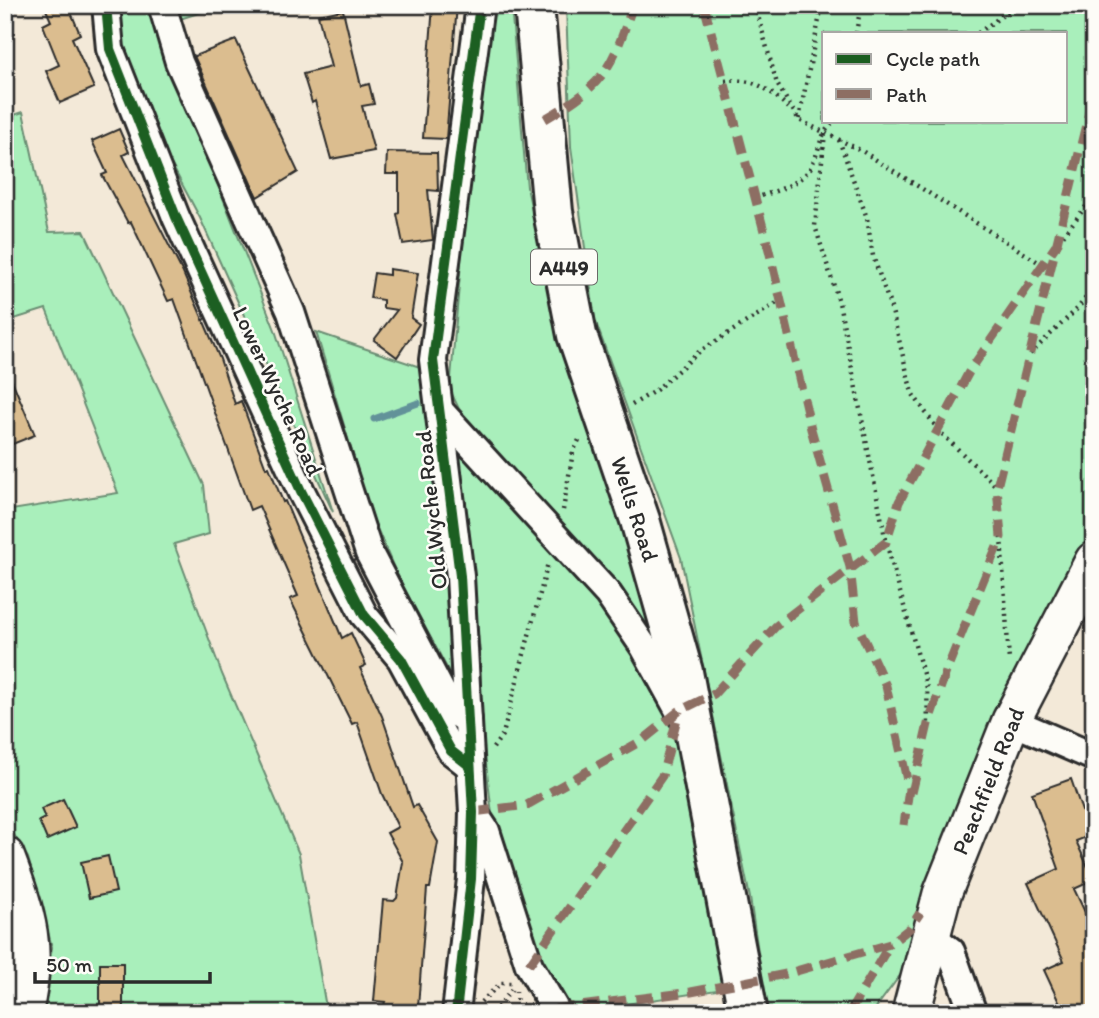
<svg xmlns="http://www.w3.org/2000/svg" width="1099" height="1018" viewBox="0 0 1099 1018" font-family="Itim,sans-serif">
  <style>
    .green { fill: #a9efbb; stroke: #6a8d73; stroke-width: 2; fill-rule: evenodd }
    .lines { fill: none; stroke-linecap: round; stroke-linejoin: round }
    .stream { stroke: #629299; stroke-width: 7 }
    .building { fill: #dbbd8f; stroke: #2b2b2b; stroke-width: 2 }
    .street-casing { stroke: #2b2b2b; stroke-width: 32 }
    .secondary-casing { stroke: #2b2b2b; stroke-width: 42 }
    .highway-casing { stroke: #2b2b2b; stroke-width: 44 }
    .path { stroke: #2b2b2b; stroke-width: 4.5; stroke-dasharray: 2 5; stroke-linecap: butt }
    .street { stroke: #fdfcf7; stroke-width: 26 }
    .secondary { stroke: #fdfcf7; stroke-width: 37 }
    .highway { stroke: #fdfcf7; stroke-width: 38 }
    .quiet { stroke: #8d6e63; stroke-width: 9; stroke-dasharray: 18 9; stroke-linecap: butt }
    .cycleway-casing { stroke: #fdfcf7; stroke-width: 15 }
    .cycleway { stroke: #1b5e20; stroke-width: 10 }
    .labels { text-anchor: middle; dominant-baseline: central; stroke-width: 5; stroke-linejoin: round; paint-order: stroke }
    .shield { fill: #fdfcf7; stroke: #6a6a68; stroke-width: 2 }
    .shield-label { font-size: 21px; font-weight: bold; fill: #2b2b2b }
    .street-label { font-size: 23px; fill: #2b2b2b; stroke: #fdfcf7 }
  </style>
  <rect width="100%" height="100%" fill="#f3e9d8"/>
  <filter id="ink" filterUnits="userSpaceOnUse"><feTurbulence type="fractalNoise" baseFrequency=".0143" numOctaves="2"/><feDisplacementMap in="SourceGraphic" scale="14" xChannelSelector="R" yChannelSelector="G"/><feConvolveMatrix kernelMatrix="1 2 1 2 8 2 1 2 1" color-interpolation-filters="sRGB"/></filter>
  <g filter="url(#ink)">
    <g class="green">
      <path d="M116,5H147L275,330L333,512L200,218L110,49Z"/>
      <path d="M176,5H223L180,19Z"/>
      <path d="M483,5H511L527,187L561,348L674,684L620,593L459,409L450,390Z"/>
      <path d="M566,5H1094V561L930,935L872,1013H767L750,898L681,558L595,320L571,147ZM824,33H1066V121H824Z"/>
      <path d="M23,112L49,232L84,231L204,485L209,534L174,544L222,674L299,854L327,1013H41L52,947L28,858L5,820V511L118,493L46,309L5,322V118Z"/>
      <path d="M316,332L423,368L442,477L455,683L396,573L370,512Z"/>
      <path d="M457,452L542,533L602,599L686,739L730,988L574,1012L546,969L493,823L482,729L480,651Z"/>
    </g>
    <g class="lines">
      <path class="stream" d="M374,419L418,403"/>
    </g>
    <g class="building">
      <path d="M44,5H68L80,34L72,38L94,88L60,103L46,71L59,65L43,25L51,21Z"/>
      <path d="M433,5H457L446,139L423,138Z"/>
      <path d="M343,10L361,86L369,84L374,104L362,106L374,151L331,159L315,101L312,103L303,74L331,67L318,15Z"/>
      <path d="M236,40L298,172L257,197L194,56Z"/>
      <path d="M119,129L129,152L123,155L183,273L220,359L235,404L241,401L266,468L269,467L283,502L285,501L342,638L351,633L366,665L360,668L382,716L413,807L417,805L438,842L430,888H427L418,1007L384,1005L385,1002L374,1001L383,900L394,901L397,898L403,862L387,833L398,827L382,794L357,722L352,724L290,599L298,596L259,506L250,510L174,299L168,301L131,222L128,223L102,175L107,173L92,141Z"/>
      <path d="M387,152L437,153L438,191L428,190L433,240L403,244L397,214L399,213V174H386Z"/>
      <path d="M389,269L418,273L411,318L419,324L397,357L374,340L397,310L383,308V300L370,298L374,273L389,275Z"/>
      <path d="M5,364L35,435L5,447Z"/>
      <path d="M1071,779L1082,811L1094,807V834L1076,841L1094,880L1074,889L1094,931V1013H1064L1044,970L1064,961L1028,883L1059,869L1032,793Z"/>
      <path d="M63,799L76,827L47,840L39,821L45,818L41,809Z"/>
      <path d="M108,856L116,892L89,898L81,862Z"/>
      <rect x="100" y="963" width="23" height="50"/>
    </g>
    <g class="lines">
      <g class="street-casing">
        <g id="street">
          <path d="M106,5L110,49L176,217L301,491L364,615L401,659L451,751L470,766"/>
          <path d="M162,5L179,62L291,312L369,553L451,710L468,720"/>
          <path d="M441,412L608,594L644,647L683,718"/>
          <path d="M1011,721L1094,757"/>
          <path d="M474,813L486,831L529,965L555,1009"/>
          <path d="M930,935L951,951L973,1013"/>
          <path d="M456,1013L471,879L473,812L460,576L433,360L480,5"/>
        </g>
      </g>
      <g class="secondary-casing">
        <g id="secondary">
          <path d="M5,856C27,914 39,951 23,1013"/>
          <path d="M911,1013L942,894L1011,721L1094,561"/>
        </g>
      </g>
      <g class="highway-casing">
        <path id="highway" d="M534,5L553,212L577,335L640,520L683,672L748,1013"/>
      </g>
      <g class="path">
        <path d="M755,5L777,84L799,120L862,151L1043,265"/>
        <path d="M856,33L861,5"/>
        <path d="M978,33L1017,5"/>
        <path d="M725,81C757,78 768,89 791,110"/>
        <path d="M799,119L822,5"/>
        <path d="M825,133L815,226L839,302L886,542L927,688L928,724"/>
        <path d="M839,140L867,218L873,256L892,311L912,393L938,430L997,487"/>
        <path d="M755,198C773,192 803,184 812,165C821,147 818,137 834,121"/>
        <path d="M1059,241L1094,196"/>
        <path d="M1030,354L1078,308L1094,287"/>
        <path d="M632,405L656,390L700,351L780,301"/>
        <path d="M563,510L573,452L580,438"/>
        <path d="M1001,537L1009,661"/>
        <path d="M493,748L503,734L548,563"/>
        <path d="M516,991L517,1013"/>
        <path d="M481,1002L501,983H514"/>
        <path d="M493,1013L514,987"/>
      </g>
      <use href="#street" class="street"/>
      <use href="#secondary" class="secondary"/>
      <use href="#highway" class="highway"/>
      <g class="quiet">
        <path d="M704,5L769,250L811,429L850,567L856,622L886,686L909,789L904,825"/>
        <path d="M545,119C605,84 611,70 633,5"/>
        <path d="M912,793L928,724L947,669L1001,537L997,487L1094,92"/>
        <path d="M473,812L527,805L643,740L679,711L714,694L776,626L886,542L899,502L969,372L1059,241"/>
        <path d="M529,965L662,776L679,711"/>
        <path d="M555,1009L691,992L786,974L890,944L910,928L920,913"/>
        <path d="M849,1013L890,944"/>
      </g>
      <g class="cycleway-casing">
        <g id="cycleway">
          <path d="M106,5L110,49L176,217L301,491L364,615L401,659L451,751L470,766"/>
          <path d="M456,1013L471,879L473,812L460,576L433,360L480,5"/>
        </g>
      </g>
      <use href="#cycleway" class="cycleway"/>
    </g>
  </g>
  <g class="labels">
    <rect class="shield" x="531" y="249.5" width="66" height="35" rx="5"/>
    <g class="shield-label">
      <text x="564" y="267">A449</text>
    </g>
    <g class="street-label">
      <text transform="translate(278 391) rotate(65)">Lower Wyche Road</text>
      <text transform="translate(635 509) rotate(72)">Wells Road</text>
      <text transform="translate(431 510) rotate(-96)">Old Wyche Road</text>
      <text transform="translate(988 781) rotate(-68)">Peachfield Road</text>
    </g>
  </g>
  <rect width="1099" height="1018" fill="none" stroke="#fdfcf7" stroke-width="28"/>
  <rect x="14" y="14" width="1071" height="990" fill="none" stroke="#2b2b2b" stroke-width="2.5" filter="url(#ink)"/>
  <rect x="822" y="32" width="245" height="91" fill="#fdfcf7" stroke="#a9a8a5" stroke-width="2"/>
  <rect x="836" y="54" width="35" height="10" fill="#1b5e20" stroke="#a9a8a5" stroke-width="2"/>
  <text x="886" y="66" font-size="21" fill="#2b2b2b">Cycle path</text>
  <rect x="836" y="89" width="35" height="10" fill="#8d6e63" stroke="#a9a8a5" stroke-width="2"/>
  <text x="886" y="102" font-size="21" fill="#2b2b2b">Path</text>
  <path d="M35 972v10h175v-10" fill="none" stroke="#2b2b2b" stroke-width="3.5"/>
  <text x="46" y="972" font-size="21" fill="#2b2b2b" stroke="#fdfcf7" stroke-width="5" paint-order="stroke">50 m</text>
</svg>
